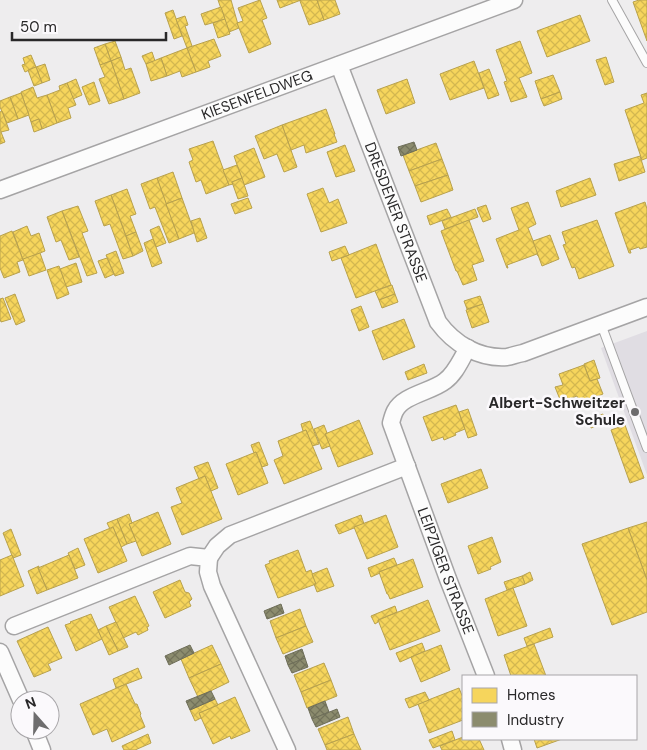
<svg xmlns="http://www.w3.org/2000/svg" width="647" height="750" viewBox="0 0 647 750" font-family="'DM Sans',sans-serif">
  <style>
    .built { fill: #e0dde3 }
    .homes { fill: url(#homes-cross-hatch); stroke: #b8a14d }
    .industry { fill: url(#industry-cross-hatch); stroke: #6e6e59 }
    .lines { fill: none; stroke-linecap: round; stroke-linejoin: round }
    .lane-casing { stroke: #a5a4a5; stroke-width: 10 }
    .street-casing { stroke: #a5a4a5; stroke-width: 19 }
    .lane { stroke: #fcfcfc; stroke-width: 8 }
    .street { stroke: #fcfcfc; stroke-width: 16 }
    .poi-dot { fill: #6e6d6e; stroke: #fbf9fc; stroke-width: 2 }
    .labels { text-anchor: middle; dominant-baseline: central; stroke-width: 5; stroke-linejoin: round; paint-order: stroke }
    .street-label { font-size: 15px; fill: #292829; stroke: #fbf9fc }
    .poi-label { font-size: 15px; font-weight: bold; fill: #292829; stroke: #fbf9fc; text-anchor: end }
  </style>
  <defs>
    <pattern id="homes-cross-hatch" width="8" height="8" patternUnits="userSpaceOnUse" patternTransform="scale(1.25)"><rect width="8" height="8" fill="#f6d55c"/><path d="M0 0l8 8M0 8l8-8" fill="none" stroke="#d3b750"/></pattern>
    <pattern id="industry-cross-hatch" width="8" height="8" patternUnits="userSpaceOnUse" patternTransform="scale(1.25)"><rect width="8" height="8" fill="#8c8c6e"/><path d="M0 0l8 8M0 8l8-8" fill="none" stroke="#72725a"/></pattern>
  </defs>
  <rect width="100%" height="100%" fill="#eeedee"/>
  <path class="built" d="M647,331V475L601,348Z"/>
  <g class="homes">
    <path d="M218,0H231L239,28L229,32Z"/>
    <path d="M260,0L267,18L262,20L271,44L249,53L237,23L243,21L238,8Z"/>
    <path d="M277,0H301L280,8Z"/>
    <path d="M301,0H317L324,20L309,25L300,1Z"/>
    <path d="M317,0H335L340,14L324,20Z"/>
    <path d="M639,0H647V41L633,2Z"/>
    <path d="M221,7L225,19L205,25L201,14Z"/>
    <path d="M173,10L182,36L174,39L165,13Z"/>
    <path d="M580,15L590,41L547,57L537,31Z"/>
    <path d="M185,16L188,25L185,26L192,46L187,48L176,19Z"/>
    <path d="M225,19L230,34L218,38L213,23Z"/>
    <path d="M214,39L221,56L208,61L210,67L196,72L187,48Z"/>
    <path d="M115,41L121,57L111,61L105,44Z"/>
    <path d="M520,41L532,73L519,78L527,97L511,102L504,82L507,81L496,50Z"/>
    <path d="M105,44L111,61L100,65L94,48Z"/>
    <path d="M187,48L196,72L182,77L180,71L167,76L161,58Z"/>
    <path d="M152,52L155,61L146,64L142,56Z"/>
    <path d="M31,55L36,67L25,72L22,65L25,64L23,58Z"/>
    <path d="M121,57L125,70L131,68L140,93L124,99L111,61Z"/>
    <path d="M606,57L614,82L605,85L596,60Z"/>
    <path d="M161,58L167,76L151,81L146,64Z"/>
    <path d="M111,61L124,99L109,104L99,79L105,77L100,65Z"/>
    <path d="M474,61L484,88L450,100L440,74Z"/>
    <path d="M45,64L50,80L42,83L36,67Z"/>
    <path d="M36,67L42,83L34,86L28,70Z"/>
    <path d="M489,69L499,95L488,99L479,73Z"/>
    <path d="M553,75L560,92L541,99L535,81Z"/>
    <path d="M76,79L82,95L73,99L67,83Z"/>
    <path d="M407,79L415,103L386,114L377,90Z"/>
    <path d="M94,82L100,101L89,105L82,87Z"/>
    <path d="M67,83L76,105L68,108L71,118L57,123L47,95L60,90L59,86Z"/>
    <path d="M33,87L37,98L47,95L57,123L42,129L39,119L31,122L21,92Z"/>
    <path d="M560,92L562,99L544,106L541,99Z"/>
    <path d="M21,93L29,115L18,119L10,97Z"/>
    <path d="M647,93V158L642,160L625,110L644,103L641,95Z"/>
    <path d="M10,97L18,119L7,123L0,107V101Z"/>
    <path d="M326,109L335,134H334L337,142L306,153L304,145L291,150L282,125Z"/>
    <path d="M2,111L9,130L1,132L5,142L0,144V112Z"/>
    <path d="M39,119L42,129L34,132L31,122Z"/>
    <path d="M282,125L297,167L284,172L277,154L264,159L255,136Z"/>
    <path d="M213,141L229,185L206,194L201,180L196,182L189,162L193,160L189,149Z"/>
    <path d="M436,143L442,159L409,171L403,155Z"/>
    <path d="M345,145L355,171L336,177L327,152Z"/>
    <path d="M254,148L265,177L244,185L234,156Z"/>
    <path d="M640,156L645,172L619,181L614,164Z"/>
    <path d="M442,159L448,175L415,186L409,171Z"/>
    <path d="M237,165L242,178L232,182L233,184L229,185L223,170Z"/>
    <path d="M173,172L182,198L166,204L157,178Z"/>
    <path d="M448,175L453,190L421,202L415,186Z"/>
    <path d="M157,178L179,239L169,243L155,207L150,209L141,184Z"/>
    <path d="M242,178L248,196L238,199L232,182Z"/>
    <path d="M590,178L596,195L561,207L556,191Z"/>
    <path d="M323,188L329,203L338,199L347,223L321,232L307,194Z"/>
    <path d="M127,189L136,214L130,216L136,232L126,236L111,195Z"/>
    <path d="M111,195L133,256L123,259L110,224L104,226L95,201Z"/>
    <path d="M182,198L195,234L194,233L179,239L166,204Z"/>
    <path d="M248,198L252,208L235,214L231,204Z"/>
    <path d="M528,202L536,224L528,228L539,256H538L537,254L507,265L508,268H507L496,239L519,230L511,208Z"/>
    <path d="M645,202L647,209V247L640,249L639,247L630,250L631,253H629L615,213Z"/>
    <path d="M486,205L491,219L483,222L477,208Z"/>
    <path d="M78,206L88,231L82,233L97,273L87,276L62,211Z"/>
    <path d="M447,209L451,217L430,225L427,216Z"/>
    <path d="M475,209L478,217L445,229L442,221Z"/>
    <path d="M62,211L79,257L69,260L61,240L56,242L47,217Z"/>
    <path d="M200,218L207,238L197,242L191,221Z"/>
    <path d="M469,220L484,261L472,265L477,280L463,285L457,271H456L441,231Z"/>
    <path d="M597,220L614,266L579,279L575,267L572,268L563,245L566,244L562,232Z"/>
    <path d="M27,226L31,236L39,233L45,251L23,260L13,232Z"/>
    <path d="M159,226L166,243L156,247L150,230Z"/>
    <path d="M12,231L23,260L17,262L20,272L4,278L0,268V236Z"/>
    <path d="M136,232L143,251L133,256L126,236Z"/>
    <path d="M550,235L559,259L542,266L533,241Z"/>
    <path d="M153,239L162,263L152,267L144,243Z"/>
    <path d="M376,244L391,285L356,298L341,258Z"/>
    <path d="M345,246L349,255L332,261L329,252Z"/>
    <path d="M116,251L124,273L115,276L106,255Z"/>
    <path d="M40,253L46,270L29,276L23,259Z"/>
    <path d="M107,258L114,274L105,278L98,261Z"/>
    <path d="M76,263L82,282L66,287L60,269Z"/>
    <path d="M59,266L69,294L57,299L47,270Z"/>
    <path d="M392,285L395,294L379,300L375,291Z"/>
    <path d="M15,294L25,321L16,325L5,298Z"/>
    <path d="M395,294L398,302L382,308L379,300Z"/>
    <path d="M480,296L483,304L467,309L464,301Z"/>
    <path d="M3,298L11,319L1,322L0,319V299Z"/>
    <path d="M483,304L489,322L472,328L466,310Z"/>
    <path d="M361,306L369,327L359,331L351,310Z"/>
    <path d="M404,319L415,347L383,360L372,331Z"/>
    <path d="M594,360L600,378L590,381L584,364Z"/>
    <path d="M424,364L427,373L408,380L405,372Z"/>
    <path d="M584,365L590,381L597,379L603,394L580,403L577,396L561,402L555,387L563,385L559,374Z"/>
    <path d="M456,405L465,429L455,433L456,435L444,440L443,437L432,441L423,417Z"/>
    <path d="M468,409L477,435L468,438L459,412Z"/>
    <path d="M603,414L606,422L591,428L588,420Z"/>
    <path d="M359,420L373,454L338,467L325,434Z"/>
    <path d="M310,421L319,444L312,446L306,430L303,431L301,424Z"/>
    <path d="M324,425L327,433L325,434L330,446L322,449L314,429Z"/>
    <path d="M625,425L644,478L630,483L611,430Z"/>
    <path d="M306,430L322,469L284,484L274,460L283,456L278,441Z"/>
    <path d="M259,442L268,465L262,467L256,452L254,453L251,445Z"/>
    <path d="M256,452L268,483L238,495L226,464Z"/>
    <path d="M208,462L218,488L211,491L205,476L199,479L194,467Z"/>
    <path d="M481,469L488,488L448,503L441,484Z"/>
    <path d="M205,476L222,519L182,535L171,507L182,503L176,488Z"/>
    <path d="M158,512L171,544L142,556L129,524Z"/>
    <path d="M129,514L132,523L129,524L136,541L127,544L117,519Z"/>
    <path d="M361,515L364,524L339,534L335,525Z"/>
    <path d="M386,515L398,547L367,559L354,527Z"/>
    <path d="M117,519L127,544L121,547L113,527L110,529L107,523Z"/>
    <path d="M647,522V580L628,528Z"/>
    <path d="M113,527L127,561L98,573L84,539Z"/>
    <path d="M628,528L647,580V612L612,625L582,544Z"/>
    <path d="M11,529L21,555L13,558L3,533Z"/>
    <path d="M492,537L501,562L490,567L491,569L478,574L468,546Z"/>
    <path d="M78,548L85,565L75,569L68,553Z"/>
    <path d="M298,550L306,572L311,570L316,584L278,598L265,565L270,563L269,561Z"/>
    <path d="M12,555L24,586L0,596V560Z"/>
    <path d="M69,555L78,578L47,590L38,568Z"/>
    <path d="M394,558L397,565L379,572L380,573L371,577L368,568Z"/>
    <path d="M413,559L423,587L390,599L388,594H387L379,572Z"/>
    <path d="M39,566L38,568L47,590L37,594L28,571Z"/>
    <path d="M327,568L334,586L317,592L314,584H316L312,574Z"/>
    <path d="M530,572L533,580L525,584L522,576Z"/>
    <path d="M522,576L525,584L507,590L504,582Z"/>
    <path d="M180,580L185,592L189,593L192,599L189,602L191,606L165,618L153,592Z"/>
    <path d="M513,588L527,626L498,636L485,599Z"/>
    <path d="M135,596L149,626L147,627L148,630L138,635L136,632L123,638L109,607Z"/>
    <path d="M428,600L440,631L390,650L378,620Z"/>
    <path d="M395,606L397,612L378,620V622L375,624L371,616Z"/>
    <path d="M300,609L306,626L276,638L270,621Z"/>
    <path d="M91,614L102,639L76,651L65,625L71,623L70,622Z"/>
    <path d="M116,622L128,647L118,651L106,626Z"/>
    <path d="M106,626L118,651L109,655L98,630Z"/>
    <path d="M306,626L313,642L283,654L276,638Z"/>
    <path d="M48,627L62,658L48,664L51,670L34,677L17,641Z"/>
    <path d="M550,628L553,637L527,646L524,638Z"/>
    <path d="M422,643L425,651L400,662L396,653Z"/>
    <path d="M534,644L546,676H511L504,655Z"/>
    <path d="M212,645L221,664L189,678L181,659Z"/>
    <path d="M441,645L450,670L421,682L411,657Z"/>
    <path d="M324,663L331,680L301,692L294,675Z"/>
    <path d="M221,664L229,682L198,697L189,678Z"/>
    <path d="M138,668L142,678L116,688L113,679Z"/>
    <path d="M331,680L337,696L307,708L301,692Z"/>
    <path d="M126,684L135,704H137L141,714L140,715L145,727L112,742L107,729L93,735L80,704Z"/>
    <path d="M459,688L463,698V720L429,733L418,704Z"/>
    <path d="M425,692L429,700L409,708L405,699Z"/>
    <path d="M235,697L250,731L231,739L230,736L213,744L199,713Z"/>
    <path d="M215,699L218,705L199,713L201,718L195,721L190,710Z"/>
    <path d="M348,717L354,734L325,745L318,729Z"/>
    <path d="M452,731L455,740L433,748L429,740Z"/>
    <path d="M148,734L151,743L135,750H124L122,746Z"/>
    <path d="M354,734L361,750H327L325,745Z"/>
    <path d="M463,737V739H479L484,750H442L440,746Z"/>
    <path d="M534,739H562L537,748Z"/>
  </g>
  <g class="industry">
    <path d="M414,142L417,150L401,156L398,147Z"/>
    <path d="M281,604L284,613L267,619L264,611Z"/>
    <path d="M190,645L194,653L169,665L165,656Z"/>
    <path d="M302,649L305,658L288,665L285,656Z"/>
    <path d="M305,658L308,667L292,673L288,665Z"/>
    <path d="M211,691L215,699L190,710L186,701Z"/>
    <path d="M325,701L329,712L312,719L308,708Z"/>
    <path d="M337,709L340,717L316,727L312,719Z"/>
  </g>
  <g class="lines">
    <g class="lane-casing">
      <g id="lane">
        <path d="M612,0L647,63"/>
        <path d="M601,324L647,448"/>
      </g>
    </g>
    <g class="street-casing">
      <g id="street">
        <path id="s1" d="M339,65L438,322C454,344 479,359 507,357C512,356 517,354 523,353L647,307"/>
        <path id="s2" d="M0,190L514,0"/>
        <path id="s3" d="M468,348C461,359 456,373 445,381C431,392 403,395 395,411C393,415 392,419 391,423L448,579L486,676"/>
        <path d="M209,558L217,546L230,535L407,466"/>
        <path d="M14,626L190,556L209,558L208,572L212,586L287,750"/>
        <path d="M0,652L21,700"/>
        <path d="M34,730L42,750"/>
        <path d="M510,739L513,750"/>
      </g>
    </g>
    <use href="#lane" class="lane"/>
    <use href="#street" class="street"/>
  </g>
  <circle class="poi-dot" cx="635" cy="412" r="5"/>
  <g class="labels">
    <g class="street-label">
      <text stroke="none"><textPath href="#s2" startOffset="274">KIESENFELDWEG</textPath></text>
      <text stroke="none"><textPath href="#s1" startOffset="158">DRESDENER STRASSE</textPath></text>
      <text stroke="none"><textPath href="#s3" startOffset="270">LEIPZIGER STRASSE</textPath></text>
    </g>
    <g class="poi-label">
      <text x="625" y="403">Albert-Schweitzer<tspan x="625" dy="17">Schule</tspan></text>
    </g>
  </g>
  <rect x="462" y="675" width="175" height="65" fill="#fbf9fc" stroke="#a7a5a8"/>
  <rect x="472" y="688" width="25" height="15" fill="#f6d55c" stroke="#a7a5a8"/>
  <text x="507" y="700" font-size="15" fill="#292829">Homes</text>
  <rect x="472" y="712" width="25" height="15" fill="#8c8c6e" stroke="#a7a5a8"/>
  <text x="507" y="725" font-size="15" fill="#292829">Industry</text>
  <g transform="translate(35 715) rotate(340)"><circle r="24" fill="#fbf9fc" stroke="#a7a5a8"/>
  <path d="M0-4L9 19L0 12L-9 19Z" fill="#6e6d6e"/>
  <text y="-8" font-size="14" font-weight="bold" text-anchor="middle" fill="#292829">N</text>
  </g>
  <path d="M12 32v8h154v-8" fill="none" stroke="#292829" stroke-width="2.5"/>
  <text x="20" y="32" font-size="15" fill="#292829" stroke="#fbf9fc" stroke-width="4" paint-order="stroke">50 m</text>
</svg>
